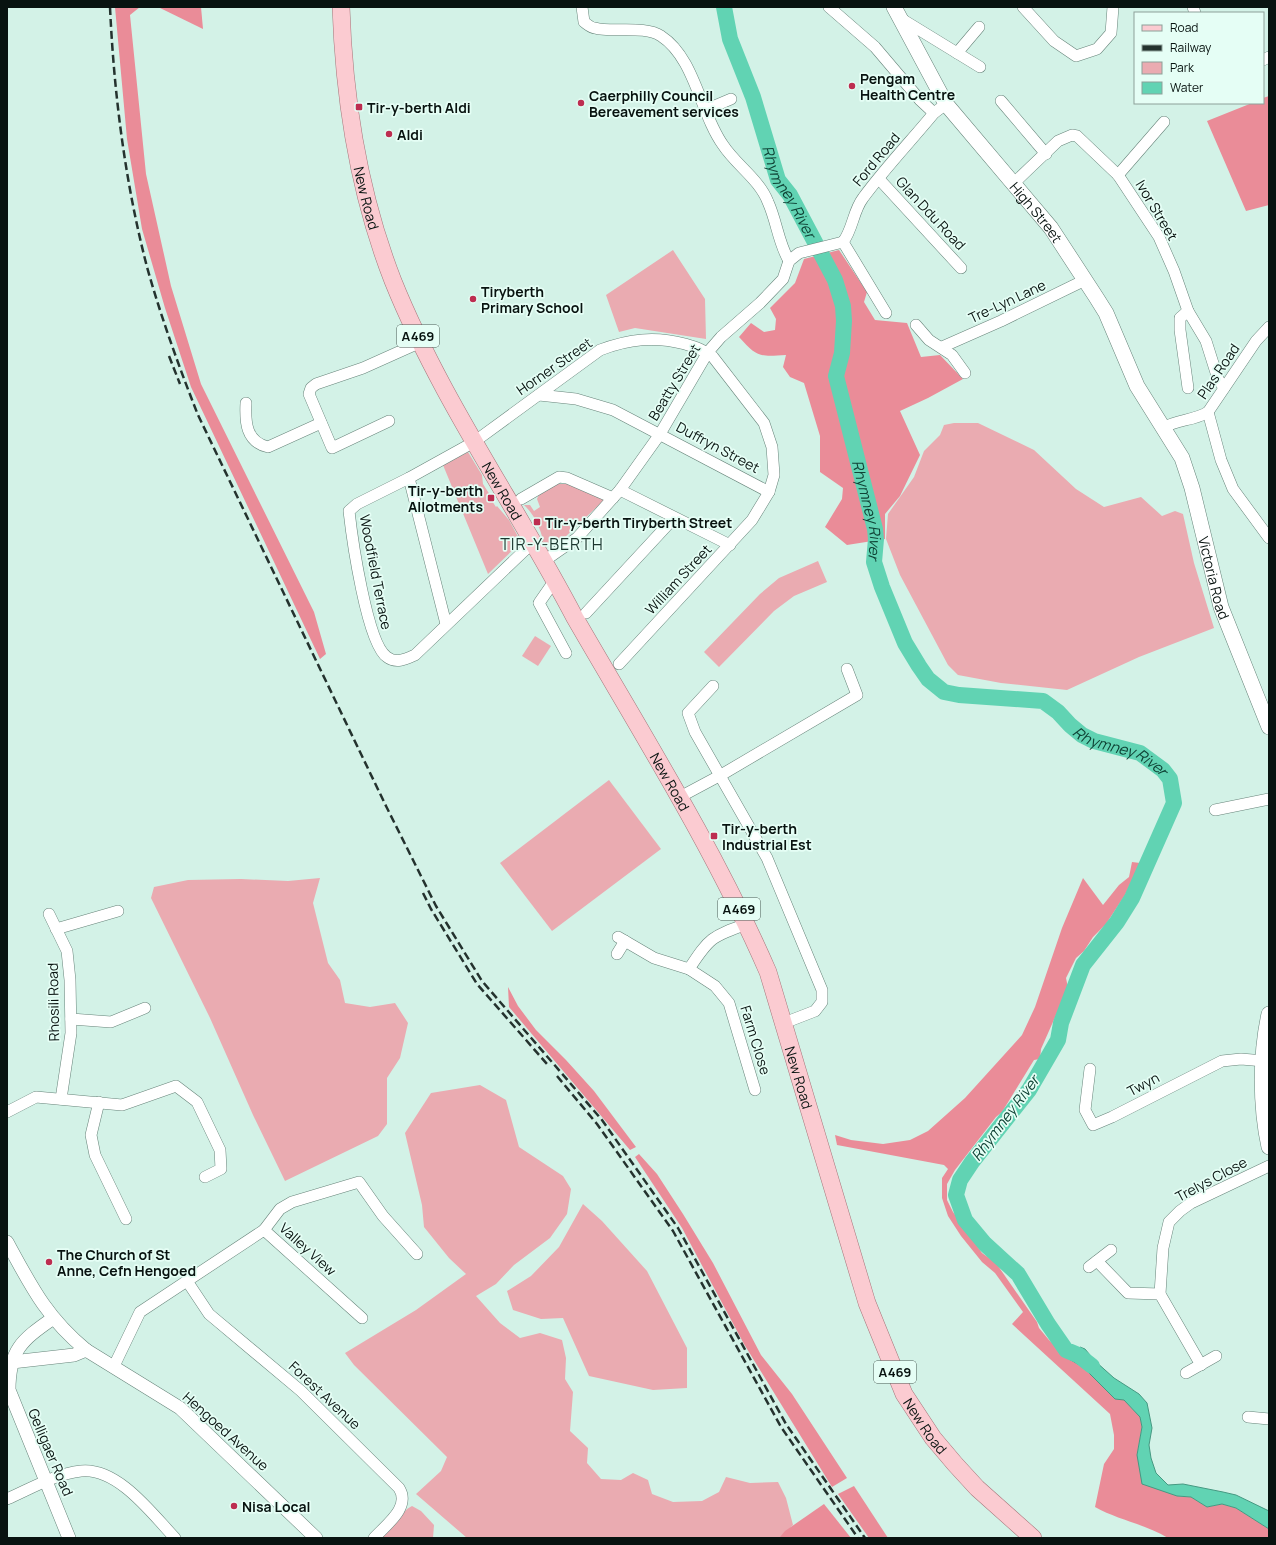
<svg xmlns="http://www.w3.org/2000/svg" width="1276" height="1545" viewBox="0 0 1276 1545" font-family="Manrope,sans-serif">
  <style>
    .green { fill: #eaabb1 }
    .forest { fill: #ea8c98 }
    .water { fill: #61d3b3; stroke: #469982 }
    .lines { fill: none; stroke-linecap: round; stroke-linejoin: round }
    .river { stroke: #61d3b3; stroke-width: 16 }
    .minor-casing { stroke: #67847a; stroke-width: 12 }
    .tertiary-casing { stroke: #67847a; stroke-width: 14 }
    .secondary-casing { stroke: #67847a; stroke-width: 16 }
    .primary-casing { stroke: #a57479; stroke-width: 18 }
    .minor { stroke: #fff; stroke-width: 11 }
    .tertiary { stroke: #fff; stroke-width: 13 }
    .secondary { stroke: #fff; stroke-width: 15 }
    .primary { stroke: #fbcbd1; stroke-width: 17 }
    .rail { stroke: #24322e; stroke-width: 2.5; stroke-dasharray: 8 4; stroke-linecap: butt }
    .poi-dot { fill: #bd2d50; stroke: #e5fef5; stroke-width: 1.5 }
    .labels { text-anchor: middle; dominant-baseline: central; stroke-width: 3.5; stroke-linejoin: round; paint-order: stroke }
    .shield { fill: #e5fef5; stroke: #4a5a55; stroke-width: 1 }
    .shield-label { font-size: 13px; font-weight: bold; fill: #081310 }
    .poi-label { font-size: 14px; font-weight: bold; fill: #081310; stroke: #e5fef5; text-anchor: start }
    .street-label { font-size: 14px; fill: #081310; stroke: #e5fef5 }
    .water-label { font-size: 15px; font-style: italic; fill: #0f4235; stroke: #e5fef5 }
    .quarter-label { font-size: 16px; letter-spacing: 1px; fill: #1b362e; stroke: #e5fef5 }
  </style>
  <rect width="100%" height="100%" fill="#d3f2e7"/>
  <g class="green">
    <path d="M673,250L705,299L706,339L635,328L619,332L606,295Z"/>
    <path d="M954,423H978L1034,450L1076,489L1104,507L1141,497L1162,516L1175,511L1183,514L1194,563L1214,628L1139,657L1067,690L1001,683L958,675L948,665L900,575L886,539L888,514L914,477L924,451L940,435L944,425Z"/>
    <path d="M468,452L482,475L483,484L490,495L488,496L490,501H492L496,507L497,506L509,520L521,542L488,574L443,465Z"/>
    <path d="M556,484H569L604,500L561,541L544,546C542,531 535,515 524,505H530L534,511L540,507L537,499L540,492Z"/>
    <path d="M818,561L827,582L794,596L774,611L719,667L704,652L760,594L779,578Z"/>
    <path d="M535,636L551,646L538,666L522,656Z"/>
    <path d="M609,780L661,849L552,931L500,863Z"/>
    <path d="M320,878L313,903L328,963L340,980L345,1003L370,1007L395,1003L408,1023L400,1058L387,1078V1124L378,1136L285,1181L253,1115L210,1018L151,898L154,887L188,880L241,879L288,881Z"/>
    <path d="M480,1085L506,1100L519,1147L563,1176L571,1189L567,1214L550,1238L514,1265L496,1284L476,1296L500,1323L520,1338L540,1333L562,1340L566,1358L565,1379L573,1392L570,1431L588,1448L587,1463L601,1479L621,1480L633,1473L648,1480L652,1494L673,1502L702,1501L719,1492L726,1477L750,1483L778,1482L786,1498L793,1525L779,1538H467L416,1494L441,1471L447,1457L354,1365L345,1353L416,1310L466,1274L449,1258L424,1227L422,1205L405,1133L431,1093Z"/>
    <path d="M583,1204L602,1221L647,1271L687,1348V1388L653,1390L589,1376L563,1318L541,1319L513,1310L507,1291L531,1276L559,1247Z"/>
    <path d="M412,1506L421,1511L434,1525L433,1538H381L407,1509Z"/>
  </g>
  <g class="forest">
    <path d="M115,7H140L130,15L146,174L171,286L201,384L314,612L326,654L320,659L191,387L165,308L142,229L127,139Z"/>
    <path d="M158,7H201L203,29Z"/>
    <path d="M1269,96V205L1246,211L1207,121L1252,103H1263V98Z"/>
    <path d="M839,250L867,292L864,302L875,320L907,323L921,357L940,355L963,379L928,398L900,411L920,455L900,496L885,514V539L847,545L825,527L842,499L843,488L820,472V436L804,383L790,377L783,367L786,355C759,357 757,357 739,337L751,323L764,332L775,330L776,319L770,308L795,283L804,259Z"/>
    <path d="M1132,862L1140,863L1125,895L1106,924L1093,937L1084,951L1076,958L1066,978L1068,988L1041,1049L1040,1059L1034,1060L1002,1112L996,1117L955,1170L947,1184V1200L953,1212L982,1253L996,1263L1037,1322L1039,1328L1049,1340L1069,1359L1083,1367L1111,1395L1124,1400L1140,1417L1142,1427L1137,1455L1177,1496L1191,1497L1207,1507L1222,1504L1236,1508L1269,1529V1538H1168C1145,1524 1118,1520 1095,1507L1104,1464L1114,1449V1435L1110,1414L1012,1324L1023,1312L995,1273L982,1262L961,1236L948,1216L942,1198V1178L948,1169L944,1165L837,1145L835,1135L851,1140L883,1144L910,1140L928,1131L965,1098L1022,1035L1035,1007L1062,928L1083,878L1103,905L1119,885L1129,877Z"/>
    <path d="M508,987L518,1006L536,1030L566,1060L594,1091L636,1147L630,1150L509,1007Z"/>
    <path d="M639,1154L657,1174L683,1214L713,1263L761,1355L792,1394L847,1478L832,1487L744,1344L682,1228L635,1157Z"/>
    <path d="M854,1486L888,1538H869L838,1494Z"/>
    <path d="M824,1504L851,1538H779L785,1531Z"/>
  </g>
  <path class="water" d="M1080,1347L1085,1349L1095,1361L1114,1378L1139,1394L1147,1403L1152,1428L1149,1445L1151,1458L1156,1473L1168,1485L1183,1484L1223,1492L1236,1495L1269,1511V1529L1236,1508L1222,1504L1207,1507L1191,1497L1177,1496L1142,1484L1137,1455L1142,1427L1140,1417L1124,1400L1115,1399L1083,1367L1069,1359Z"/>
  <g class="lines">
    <path class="river" id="s1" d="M724,7L730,39L753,97L778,180L790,195L835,280L843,306L844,321L842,353L836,376L875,529L876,539L874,562L882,587L905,643L919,666L928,679L944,692L959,695L1043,701L1058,712L1070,725L1082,735L1094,741L1140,753L1163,770L1170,779L1174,803L1132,898L1117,922L1083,965L1061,1023L1058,1040L1029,1090L972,1162L960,1180L956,1195L965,1220L985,1244L1018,1274L1048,1324L1066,1350L1078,1355L1092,1366"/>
    <g class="minor-casing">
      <g id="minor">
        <path d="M582,7L584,22C587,24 591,28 595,28C611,33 645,25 661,36C695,58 700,113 723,145C736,165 759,179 768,202C777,222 778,242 789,261"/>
        <path d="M829,7L875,47L920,100L934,113"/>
        <path d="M1023,7L1054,41L1076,56L1097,49L1111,33L1113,7"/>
        <path d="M1193,7L1195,13"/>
        <path d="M900,18L980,67"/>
        <path d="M957,53L979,27"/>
        <path d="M1263,60L1269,57"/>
        <path d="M1001,101L1046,154"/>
        <path d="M705,110L731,99"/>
        <path d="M1118,175L1164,122"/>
        <path d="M879,179L961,268"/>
        <path d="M1013,184L1058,141L1072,135L1077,136L1118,175L1159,237L1174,271L1188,311L1206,341L1218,379L1224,388"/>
        <path d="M843,242C853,229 853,211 863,198C885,168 911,141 934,113L946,104"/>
        <path d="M843,242L886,313"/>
        <path d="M1188,311L1180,318V330L1188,388"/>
        <path d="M916,325L929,340L952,355L965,373"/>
        <path d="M942,347L1001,321L1085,280"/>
        <path d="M539,395L576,399L613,410L769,492"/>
        <path d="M246,403C245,422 246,442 268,447L321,423"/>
        <path d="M1208,412L1221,460L1233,489L1269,538"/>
        <path d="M389,421L332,448L309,394L311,388L316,384L363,368L421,342"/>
        <path d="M1163,428C1177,419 1194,421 1208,412L1256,341L1269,327"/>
        <path d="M409,478L446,624"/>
        <path d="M620,490L730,545"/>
        <path d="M521,499L559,477L567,478L613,498"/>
        <path d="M534,544L525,550L415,655C406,659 396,664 387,657C367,644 352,538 349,511L357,504L409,478L474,442L600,350C629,339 655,336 685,344C695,347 705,350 713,357L764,423L772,447L774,475L769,492L752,520L619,664"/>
        <path d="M544,561L577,538L620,490L660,434L708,352L721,337L760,303L783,279L789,261L799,253L843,242"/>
        <path d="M555,580L539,603L566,653"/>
        <path d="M586,613L674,518"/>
        <path d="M713,686L688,713L695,732L767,858L822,990V1002L815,1011L784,1023"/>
        <path d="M678,798L721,775L857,695L847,669"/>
        <path d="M1215,810L1269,799"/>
        <path d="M49,914L67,951L70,980L71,1033L61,1099"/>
        <path d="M56,929L118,911"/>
        <path d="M618,937L654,958L689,969L715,986L729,1003L755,1090"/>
        <path d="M617,954L625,941"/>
        <path d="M689,969C709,938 712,936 747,924"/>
        <path d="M71,1019L111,1022L145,1008"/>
        <path d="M1090,1069L1085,1110L1093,1125L1112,1117L1222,1061L1241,1059L1264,1061"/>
        <path d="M99,1102L91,1135L95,1155L126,1219"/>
        <path d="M7,1112L36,1097L122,1105L176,1086L197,1102L220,1150L221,1169L205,1177"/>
        <path d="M264,1230L280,1209L292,1202L359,1182L383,1216L417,1254"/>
        <path d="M1097,1261L1128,1293L1160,1294"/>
        <path d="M1089,1267L1111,1250"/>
        <path d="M187,1281L209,1314L301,1391L399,1488C411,1507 387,1524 374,1538"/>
        <path d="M1201,1365L1160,1294L1163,1248L1169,1222L1180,1211L1191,1203L1269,1166"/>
        <path d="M114,1366L140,1312L264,1230L362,1318"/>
        <path d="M1186,1373L1216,1356"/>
        <path d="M1248,1417L1269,1419"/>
        <path d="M7,1499C30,1489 55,1474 81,1471C118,1467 153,1515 175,1538"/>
      </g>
    </g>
    <g class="tertiary-casing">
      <g id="tertiary">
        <path d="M7,1242C31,1286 46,1317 86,1350"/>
        <path d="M52,1319C22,1340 9,1350 9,1390L69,1538"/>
        <path d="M12,1362L74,1355L86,1350L180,1408L316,1538"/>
      </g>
    </g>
    <g class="secondary-casing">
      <g id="secondary">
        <path id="s2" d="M894,7L946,104L1051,228L1096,297L1106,313L1137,386L1182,458L1192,488L1221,607L1269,727"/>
        <path d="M1269,1014C1260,1055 1260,1106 1269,1147"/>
      </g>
    </g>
    <g class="primary-casing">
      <g id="primary">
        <path id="s3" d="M341,7C344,100 359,194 393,281C441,400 516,505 575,618C642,734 714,848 768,972L867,1303L904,1394L933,1438L955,1464L977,1488L1033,1538"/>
      </g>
    </g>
    <use href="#minor" class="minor"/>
    <use href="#tertiary" class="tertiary"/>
    <use href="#secondary" class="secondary"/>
    <use href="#primary" class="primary"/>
    <g class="rail">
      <path d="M110,7C114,94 125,182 147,267C161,317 179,367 198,415L386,806L436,906L482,981L602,1120L678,1228L786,1424L865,1538"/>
      <path d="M169,356L180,384"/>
      <path d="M423,893L431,909L477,984L547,1064"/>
      <path d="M557,1076L597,1124L673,1231L781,1427L858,1538"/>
    </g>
  </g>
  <g class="poi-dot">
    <circle cx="852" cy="86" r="4"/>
    <circle cx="581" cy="103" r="4"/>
    <rect x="355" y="103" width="8" height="8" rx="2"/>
    <circle cx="389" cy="134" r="4"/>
    <circle cx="473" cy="299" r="4"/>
    <rect x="487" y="494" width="8" height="8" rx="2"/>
    <rect x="533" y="518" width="8" height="8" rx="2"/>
    <rect x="710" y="832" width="8" height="8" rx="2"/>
    <circle cx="49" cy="1262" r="4"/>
    <circle cx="234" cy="1506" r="4"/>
  </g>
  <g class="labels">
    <g class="shield">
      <rect x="397" y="325" width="42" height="22" rx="3"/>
      <rect x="718" y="898" width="42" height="22" rx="3"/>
      <rect x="874" y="1361" width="42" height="22" rx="3"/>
    </g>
    <g class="shield-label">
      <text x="418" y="336">A469</text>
      <text x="739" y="909">A469</text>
      <text x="895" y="1372">A469</text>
    </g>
    <g class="poi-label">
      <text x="860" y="78">Pengam<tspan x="860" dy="16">Health Centre</tspan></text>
      <text x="589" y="95">Caerphilly Council<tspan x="589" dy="16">Bereavement services</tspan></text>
      <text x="367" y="107">Tir-y-berth Aldi</text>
      <text x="397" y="134">Aldi</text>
      <text x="481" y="291">Tiryberth<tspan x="481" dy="16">Primary School</tspan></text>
      <text x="483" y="490" text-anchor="end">Tir-y-berth<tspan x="483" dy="16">Allotments</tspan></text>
      <text x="545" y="522">Tir-y-berth Tiryberth Street</text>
      <text x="722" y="828">Tir-y-berth<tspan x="722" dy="16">Industrial Est</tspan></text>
      <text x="57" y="1254">The Church of St<tspan x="57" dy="16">Anne, Cefn Hengoed</tspan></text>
      <text x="242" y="1506">Nisa Local</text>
    </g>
    <g class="street-label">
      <text transform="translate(876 159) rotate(-50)">Ford Road</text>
      <text stroke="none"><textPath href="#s3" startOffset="193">New Road</textPath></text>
      <text transform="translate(1157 210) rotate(59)">Ivor Street</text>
      <text transform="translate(931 213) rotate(47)">Glan Ddu Road</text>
      <text stroke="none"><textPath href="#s2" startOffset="251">High Street</textPath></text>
      <text transform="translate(1007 301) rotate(-25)">Tre-Lyn Lane</text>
      <text transform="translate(554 366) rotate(-35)">Horner Street</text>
      <text transform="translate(1218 371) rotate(-56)">Plas Road</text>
      <text transform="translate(674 382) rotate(-59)">Beatty Street</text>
      <text transform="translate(718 447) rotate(28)">Duffryn Street</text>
      <text stroke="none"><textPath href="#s3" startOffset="517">New Road</textPath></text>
      <text transform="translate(376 572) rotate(79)">Woodfield Terrace</text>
      <text stroke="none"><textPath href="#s2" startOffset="662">Victoria Road</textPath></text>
      <text transform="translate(678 579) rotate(-47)">William Street</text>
      <text stroke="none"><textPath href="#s3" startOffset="853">New Road</textPath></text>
      <text transform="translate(53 1002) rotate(-91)">Rhosili Road</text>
      <text transform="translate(756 1040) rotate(73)">Farm Close</text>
      <text stroke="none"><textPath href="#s3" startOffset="1177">New Road</textPath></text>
      <text transform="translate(1143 1084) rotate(-28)">Twyn</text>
      <text transform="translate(1211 1179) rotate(-28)">Trelys Close</text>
      <text transform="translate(308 1249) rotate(42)">Valley View</text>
      <text transform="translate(325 1395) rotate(43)">Forest Avenue</text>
      <text stroke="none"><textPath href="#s3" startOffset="1549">New Road</textPath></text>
      <text transform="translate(226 1431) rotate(42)">Hengoed Avenue</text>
      <text transform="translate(51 1452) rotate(67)">Gelligaer Road</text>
    </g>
    <g class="water-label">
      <text stroke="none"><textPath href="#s1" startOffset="197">Rhymney River</textPath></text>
      <text stroke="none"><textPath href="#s1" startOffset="533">Rhymney River</textPath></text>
      <text stroke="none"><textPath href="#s1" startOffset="930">Rhymney River</textPath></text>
      <text transform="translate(1005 1118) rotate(-53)">Rhymney River</text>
    </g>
    <g class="quarter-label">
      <text x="552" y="544">TIR-Y-BERTH</text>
    </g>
  </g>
  <rect width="1276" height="1545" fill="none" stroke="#081310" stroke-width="16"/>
  <rect x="1134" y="12" width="130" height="92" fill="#e5fef5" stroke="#8da099"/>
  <rect x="1142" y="25" width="20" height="6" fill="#fbcbd1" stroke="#8da099"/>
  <text x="1170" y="32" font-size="12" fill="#081310">Road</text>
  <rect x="1142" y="45" width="20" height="6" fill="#24322e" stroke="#8da099"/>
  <text x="1170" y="52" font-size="12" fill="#081310">Railway</text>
  <rect x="1142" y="62" width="20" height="12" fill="#eaabb1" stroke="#8da099"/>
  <text x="1170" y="72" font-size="12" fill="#081310">Park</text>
  <rect x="1142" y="82" width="20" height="12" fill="#61d3b3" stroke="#8da099"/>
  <text x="1170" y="92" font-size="12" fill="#081310">Water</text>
</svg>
